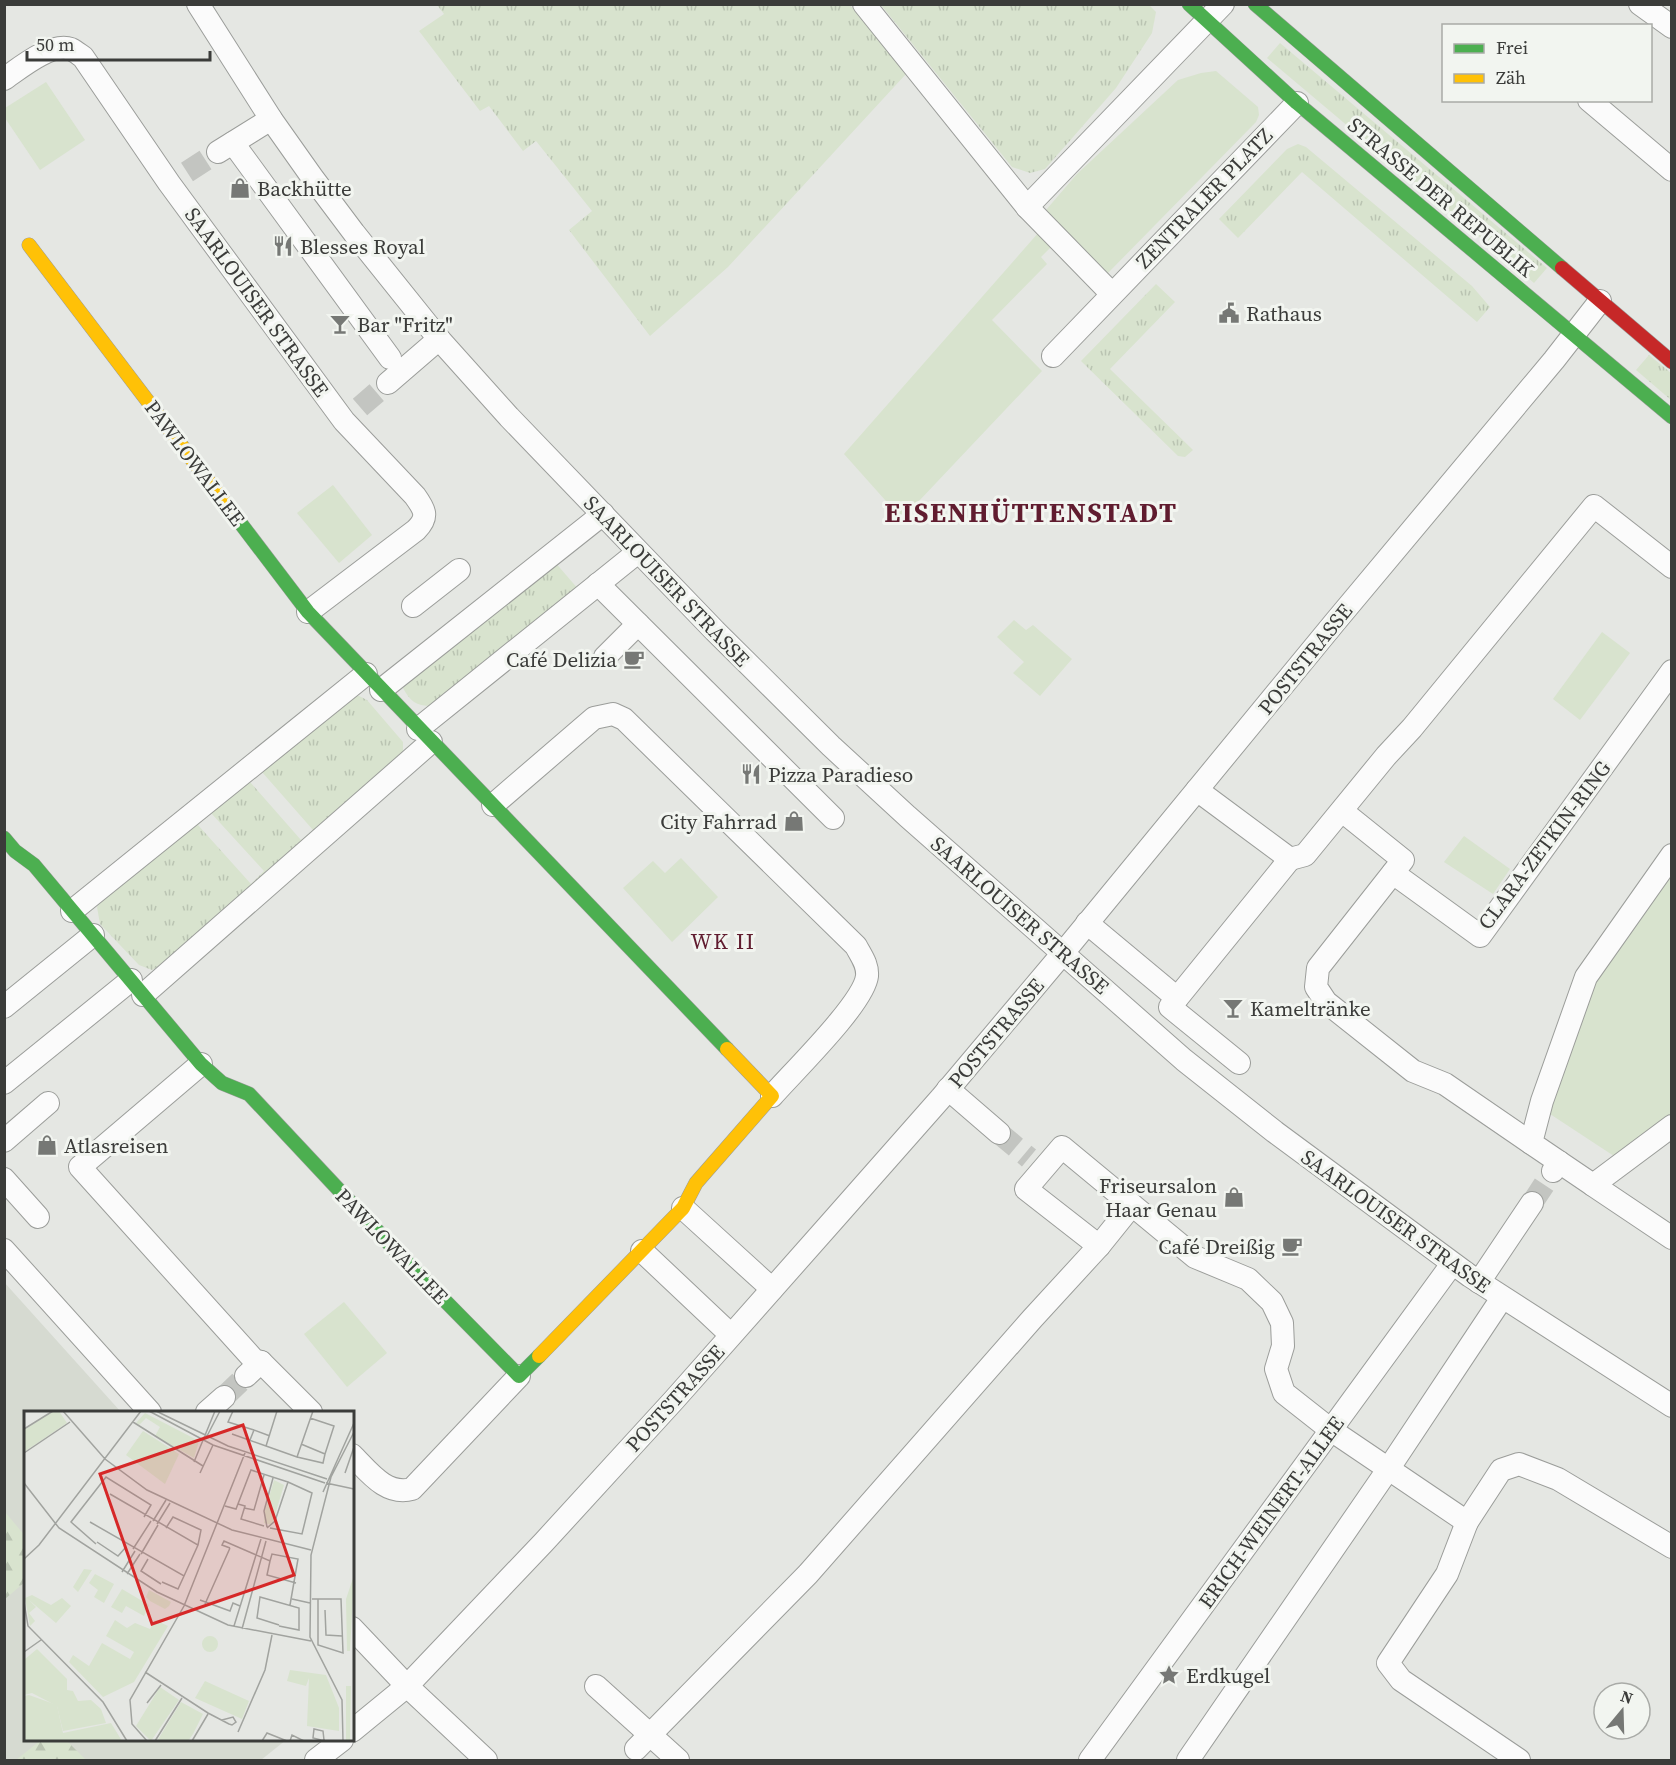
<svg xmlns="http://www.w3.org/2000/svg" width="1676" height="1765" viewBox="0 0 1676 1765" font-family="'Source Serif 4',serif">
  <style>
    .built { fill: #d6dad1 }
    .grass { fill: url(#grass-tufts); fill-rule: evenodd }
    .forest { fill: url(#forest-firs) }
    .park { fill: #d8e3ce }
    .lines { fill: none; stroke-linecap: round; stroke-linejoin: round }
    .street-tunnel { stroke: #c3c5c1; stroke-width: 22; stroke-dasharray: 22 11; stroke-linecap: butt }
    .street-casing { stroke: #9b9d9a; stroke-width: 24 }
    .fast-casing { stroke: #9b9d9a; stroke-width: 15 }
    .slow-casing { stroke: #9b9d9a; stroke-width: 15 }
    .jam-casing { stroke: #9b9d9a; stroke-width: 15 }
    .street { stroke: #fbfbfb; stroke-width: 22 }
    .fast { stroke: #4caf50; stroke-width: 14 }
    .slow { stroke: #ffc107; stroke-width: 14 }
    .jam { stroke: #c62828; stroke-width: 14 }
    .labels { text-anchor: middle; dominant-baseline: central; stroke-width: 6; stroke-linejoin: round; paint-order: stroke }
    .poi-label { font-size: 21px; fill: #3b3c3a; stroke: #f2f5f0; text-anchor: start }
    .street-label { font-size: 21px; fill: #3b3c3a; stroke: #f2f5f0 }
    .neighbourhood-label { font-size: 22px; letter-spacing: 1.5px; fill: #601c2f; stroke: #f2f5f0 }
    .district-label { font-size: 27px; font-weight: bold; letter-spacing: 1.5px; fill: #601c2f; stroke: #f2f5f0 }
    .inset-road { fill: none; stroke: #a1a39f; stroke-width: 1.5 }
    .view { fill: #d62828; fill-opacity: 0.15; stroke: #d62828; stroke-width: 3 }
    .inset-edge { fill: none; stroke: #3b3c3a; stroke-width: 3 }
  </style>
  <defs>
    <pattern id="grass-tufts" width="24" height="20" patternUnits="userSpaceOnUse" patternTransform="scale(1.5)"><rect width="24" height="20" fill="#d8e3ce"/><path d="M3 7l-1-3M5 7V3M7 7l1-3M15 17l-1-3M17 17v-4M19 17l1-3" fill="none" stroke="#bac4b2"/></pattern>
    <pattern id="forest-firs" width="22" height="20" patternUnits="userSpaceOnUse" patternTransform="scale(1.5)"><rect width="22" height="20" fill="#d8e3ce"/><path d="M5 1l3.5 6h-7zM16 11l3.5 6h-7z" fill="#bac4b2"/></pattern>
  </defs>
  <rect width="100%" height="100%" fill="#e5e7e3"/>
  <path class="built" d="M4,1282L121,1412H26V1740H286L261,1760H5Z"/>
  <g class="grass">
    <path d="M1148,4L1156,12L1152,33L1116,88L1045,169L1030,173L1012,167L881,5Z"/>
    <path d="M437,5H850L906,74L728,267L650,336L569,230L592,211L536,141L523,151L489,106L480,111L419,31L444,14Z"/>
    <path d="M1280,43L1547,268L1534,283L1267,58Z"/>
    <path d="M1298,144L1306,147L1472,286L1490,307L1477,322L1302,172L1238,238L1219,219L1287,149Z"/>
    <path d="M1156,284L1175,302L1110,369L1193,450L1185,457L1178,456L1081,361Z"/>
    <path d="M1649,355L1671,373V400L1636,370Z"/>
    <path d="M554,561L579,590L431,706C416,706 410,701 403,688L407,677Z"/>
    <path d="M355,694L367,700L403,742V754L164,963L152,970L139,965L100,924L97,907L106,894ZM262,772L313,830L301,840L250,782ZM211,813L264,871L251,884L198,825Z"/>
  </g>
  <g class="forest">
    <path d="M5,1512L26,1537L25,1582L5,1599Z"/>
    <path d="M41,1740H66L86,1760H16Z"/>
  </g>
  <g class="park">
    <path d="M1216,71L1258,107L1259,115L1256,122L1107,274L1046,210L1077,174L1178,80L1201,73Z"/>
    <path d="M46,82L85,140L40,170L5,118V108Z"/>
    <path d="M1039,232L1051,247L1041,257L1047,264L992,320L1042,371L902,519L844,454Z"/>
    <path d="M333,485L372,535L339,563L297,513Z"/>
    <path d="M1014,620L1026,630L1033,625L1072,659L1040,696L1013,673L1024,662L997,637Z"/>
    <path d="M1602,632L1630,653L1580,720L1553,699Z"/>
    <path d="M1464,836L1510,869L1493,894L1444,862Z"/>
    <path d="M681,858L718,897L672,942L623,888L653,861L665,873Z"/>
    <path d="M1671,875V1114L1617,1158L1547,1112L1593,985Z"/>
    <path d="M344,1302L387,1353L347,1387L304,1334Z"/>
  </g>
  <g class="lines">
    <g class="street-tunnel">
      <path d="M187,172L218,152"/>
      <path d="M360,407L388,383"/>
      <path d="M999,1133L1029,1158"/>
      <path d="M1532,1203L1553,1171"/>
      <path d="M224,1397L246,1376"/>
    </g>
    <g class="street-casing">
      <g id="street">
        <path d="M198,4L271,119L312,177L354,233L439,339L509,417L715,631L831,746L907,816L1184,1060L1275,1132L1470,1276L1672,1406"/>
        <path d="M864,4L1027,207L1112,294"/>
        <path d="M1640,4L1672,27"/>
        <path d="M4,79C20,68 51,42 71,49C75,51 80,55 83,57L169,183L344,421L415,496C425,510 429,517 416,530L308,612"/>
        <path d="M1589,100L1672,170"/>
        <path d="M233,143L390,358"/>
        <path d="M218,152L271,119"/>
        <path d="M1027,207L1223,4"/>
        <path d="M1053,356L1297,103"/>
        <path d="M388,383L439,339"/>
        <path d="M598,584L833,818"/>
        <path d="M413,606L459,570"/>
        <path d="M605,657L638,624"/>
        <path d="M381,690L603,514"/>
        <path d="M418,729L638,552"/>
        <path d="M1197,790L1290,859L1305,855L1386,756L1412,728L1594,506L1672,567"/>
        <path d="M493,805L594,718L613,714L624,719L856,946C861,956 868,964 867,976C864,1003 793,1072 772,1096"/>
        <path d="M1342,811L1403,860L1318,968L1316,987L1326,1002L1413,1071L1445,1084L1531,1143"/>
        <path d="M1393,873L1480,936L1672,671"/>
        <path d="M72,911L366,674"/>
        <path d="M1087,923L1177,998"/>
        <path d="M143,995L431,742"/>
        <path d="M4,1007L93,935"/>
        <path d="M1239,1063L1170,1007L1290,859"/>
        <path d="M201,1064L80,1167L254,1360L261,1362L246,1376"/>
        <path d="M4,1083L131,980"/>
        <path d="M948,1089L999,1133"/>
        <path d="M4,1141L48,1103"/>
        <path d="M1559,1162L1531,1143L1542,1101L1586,977L1672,855"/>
        <path d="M1553,1171L1559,1162L1593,1185L1672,1126"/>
        <path d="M4,1179L38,1217"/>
        <path d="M1593,1185L1672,1238"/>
        <path d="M683,1208L772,1289"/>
        <path d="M1099,1246L1026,1189L1062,1147L1195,1257L1248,1279L1272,1302L1282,1323L1283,1346L1276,1369L1284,1393L1331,1430L1467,1522L1501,1470L1519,1464L1558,1479L1672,1547"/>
        <path d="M4,1250L150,1412"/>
        <path d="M642,1251L731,1335"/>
        <path d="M1479,1282L1532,1203"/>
        <path d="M261,1362L311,1412"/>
        <path d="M207,1412L224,1397"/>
        <path d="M352,1455C369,1472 386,1496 412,1489L519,1376"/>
        <path d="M1467,1522L1447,1574L1388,1663L1401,1680L1519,1760"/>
        <path d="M352,1628L407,1686L486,1760"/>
        <path d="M596,1686L678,1760"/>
        <path d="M352,1731L407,1686L544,1542L674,1400L836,1217L941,1098L1063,953L1335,622L1554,360L1600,301"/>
        <path d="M636,1749L808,1574L1032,1319L1099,1246L1132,1205"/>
        <path d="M316,1760L342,1740"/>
        <path d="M1090,1760L1452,1264"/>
        <path d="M1188,1760L1389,1468L1502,1298"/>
      </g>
    </g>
    <g class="fast-casing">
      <g id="fast">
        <path d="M1189,4L1297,103L1672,417"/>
        <path d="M1255,4L1562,268"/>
        <path d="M232,512L308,612L727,1049"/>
        <path d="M4,838L15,851L34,865L201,1064L222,1083L249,1094L398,1253L519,1376L539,1356"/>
      </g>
    </g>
    <g class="slow-casing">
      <g id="slow">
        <path d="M29,245L232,512"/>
        <path d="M539,1356L683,1208L696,1183L772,1096L727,1049"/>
      </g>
    </g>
    <g class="jam-casing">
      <path id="jam" d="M1562,268L1672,362"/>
    </g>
    <use href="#street" class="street"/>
    <use href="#fast" class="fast"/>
    <use href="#slow" class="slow"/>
    <use href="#jam" class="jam"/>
  </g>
  <defs>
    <g id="shop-bare" transform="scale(1.62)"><path d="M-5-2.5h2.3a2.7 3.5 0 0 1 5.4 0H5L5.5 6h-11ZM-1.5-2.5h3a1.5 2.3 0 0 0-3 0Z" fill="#767875" stroke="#f2f5f0" stroke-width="2.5" paint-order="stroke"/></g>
    <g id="restaurant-bare" transform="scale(1.62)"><path d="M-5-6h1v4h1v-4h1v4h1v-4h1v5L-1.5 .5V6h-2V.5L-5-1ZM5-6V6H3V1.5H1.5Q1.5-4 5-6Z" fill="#767875" stroke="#f2f5f0" stroke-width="2.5" paint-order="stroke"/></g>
    <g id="civic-bare" transform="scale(1.62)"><path d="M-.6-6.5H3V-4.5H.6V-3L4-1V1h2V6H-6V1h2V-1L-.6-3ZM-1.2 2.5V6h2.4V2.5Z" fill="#767875" stroke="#f2f5f0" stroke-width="2.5" paint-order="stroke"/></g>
    <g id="bar-bare" transform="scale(1.62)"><path d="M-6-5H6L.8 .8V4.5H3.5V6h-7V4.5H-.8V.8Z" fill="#767875" stroke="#f2f5f0" stroke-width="2.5" paint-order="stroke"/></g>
    <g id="cafe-bare" transform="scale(1.62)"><path d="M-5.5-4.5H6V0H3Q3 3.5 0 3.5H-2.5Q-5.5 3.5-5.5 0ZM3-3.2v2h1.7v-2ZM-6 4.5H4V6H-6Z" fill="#767875" stroke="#f2f5f0" stroke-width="2.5" paint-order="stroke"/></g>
    <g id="sight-bare" transform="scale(1.62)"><path d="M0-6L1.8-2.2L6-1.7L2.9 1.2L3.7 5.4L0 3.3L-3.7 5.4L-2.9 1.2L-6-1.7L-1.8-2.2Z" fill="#767875" stroke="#f2f5f0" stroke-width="2.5" paint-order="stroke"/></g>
  </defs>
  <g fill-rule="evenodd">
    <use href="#shop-bare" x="240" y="188"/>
    <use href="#restaurant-bare" x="283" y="246"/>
    <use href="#civic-bare" x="1229" y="313"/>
    <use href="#bar-bare" x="340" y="324"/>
    <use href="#cafe-bare" x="634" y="659"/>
    <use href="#restaurant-bare" x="751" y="774"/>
    <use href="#shop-bare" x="794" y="821"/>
    <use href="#bar-bare" x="1233" y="1008"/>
    <use href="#shop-bare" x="47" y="1145"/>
    <use href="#shop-bare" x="1234" y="1197"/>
    <use href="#cafe-bare" x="1292" y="1246"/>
    <use href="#sight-bare" x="1169" y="1675"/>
  </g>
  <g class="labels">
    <g class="poi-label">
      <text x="257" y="188">Backhütte</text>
      <text x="300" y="246">Blesses Royal</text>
      <text x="1246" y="313">Rathaus</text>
      <text x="357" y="324">Bar "Fritz"</text>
      <text x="617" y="659" text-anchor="end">Café Delizia</text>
      <text x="768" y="774">Pizza Paradieso</text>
      <text x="777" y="821" text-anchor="end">City Fahrrad</text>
      <text x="1250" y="1008">Kameltränke</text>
      <text x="64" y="1145">Atlasreisen</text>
      <text x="1217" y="1185" text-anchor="end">Friseursalon<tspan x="1217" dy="24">Haar Genau</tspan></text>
      <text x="1275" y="1246" text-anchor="end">Café Dreißig</text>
      <text x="1186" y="1675">Erdkugel</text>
    </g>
    <g class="street-label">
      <text transform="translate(1441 197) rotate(40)">STRASSE DER REPUBLIK</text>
      <text transform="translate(1204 198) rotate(-46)">ZENTRALER PLATZ</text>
      <text transform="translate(257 302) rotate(54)">SAARLOUISER STRASSE</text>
      <text transform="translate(195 463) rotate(53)">PAWLOWALLEE</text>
      <text transform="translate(667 581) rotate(46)">SAARLOUISER STRASSE</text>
      <text transform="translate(1305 659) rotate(-51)">POSTSTRASSE</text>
      <text transform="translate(1544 845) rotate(-53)">CLARA-ZETKIN-RING</text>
      <text transform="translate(1020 915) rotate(41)">SAARLOUISER STRASSE</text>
      <text transform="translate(996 1033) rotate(-50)">POSTSTRASSE</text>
      <text transform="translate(1396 1221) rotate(36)">SAARLOUISER STRASSE</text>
      <text transform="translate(392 1246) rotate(46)">PAWLOWALLEE</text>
      <text transform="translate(675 1398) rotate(-48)">POSTSTRASSE</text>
      <text transform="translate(1271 1512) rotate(-54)">ERICH-WEINERT-ALLEE</text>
    </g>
    <g class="neighbourhood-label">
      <text x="723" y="941">WK II</text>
    </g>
    <g class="district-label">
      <text x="1031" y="512">EISENHÜTTENSTADT</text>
    </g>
  </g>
  <g transform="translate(24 1411)">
    <rect width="330" height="330" fill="#e5e7e3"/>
    <path d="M121,2L175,30L170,47L131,25L136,16L122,7L115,14L112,12ZM119,20L155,43L141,73L102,44ZM181,270L225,290L218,308L171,287ZM136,276L155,289L127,330L112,315ZM157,291L179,303L169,323L164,330H133Z" fill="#d8e3ce"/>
    <path d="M60,158L68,159L54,181L49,176ZM71,163L90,173L80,192L70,186L74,179L65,172ZM330,164L326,240H323L322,188ZM98,178L125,194L120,205L102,195L98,202L87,196ZM125,179L147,191L145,195L141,198L126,190L122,186ZM8,184L27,194L38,187L47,195L32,212L5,189L12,196L5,202L11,210L6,215L1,187ZM91,209L103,217L111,212L126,218L131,209L144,215L110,271L79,286L45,251L49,244L65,255L78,232L106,248L110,241L82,225ZM13,238L43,268V279L49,280L54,290L67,289L77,298L82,312L39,320L33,295L8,282L0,284V249ZM322,275H327L326,330H322Z" fill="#d8e3ce"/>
    <path d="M30,0H35L43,12L0,41V19ZM250,69L260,74L248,114L240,112L241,100ZM178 233a8 8 0 1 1 16 0a8 8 0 1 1-16 0ZM266,259L302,264L315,297V320L283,315L285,267L282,275L263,270Z" fill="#d8e3ce"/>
    <path d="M5,284L33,294L39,322L87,312L98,330H0V285Z" fill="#d8e3ce"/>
    <path class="inset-road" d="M39,0L81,48L123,79L208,119L287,139M125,0L189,34L301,72M132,0L204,35L303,68M209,0L204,11L230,19M253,0L242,35L273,46L289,0M109,11L179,55M0,18L29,0M208,23L242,35M183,25L196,0M226,29L230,19L246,25M277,33L301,43M0,42L46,11M273,46L299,52L301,43L310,15L286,7M170,51L191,0M176,62L189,34M321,62L330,36M0,72L35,117L133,181L204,214L287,230M302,72L330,78M299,81L330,12M214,93L221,95L217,108L240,115M201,95L212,98L227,59L264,71L251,110L243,117M220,97L230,99L240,64M129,110L142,89M66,111L160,165L174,134L86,83M133,113L146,92M243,116L240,100L249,67M142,117L149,106L177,119L174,134M246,117L278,123L288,82L264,71M73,131L94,145L102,136M72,133L47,111L82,66L127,94L120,106M206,137L198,134L200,130L246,150L248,143L274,148L266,194M109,138L127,110M117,143L134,114M0,148L15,134L117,0M124,148L117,160L137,173M246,150L243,164L272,172M98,161L111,140M103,163L116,143M138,171L154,178L160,165M268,188L286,192M288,188H317L319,242L294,234V188M176,189L206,200L209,192L216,195M0,191L4,215L79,291L103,330M181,193L206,137M301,199L302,224L318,225M210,215L237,128M255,215L275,219V197L236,186L233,207L255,214M218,218L242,130M0,241L17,229M121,261L184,302L205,313L208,314L212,311L209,306L198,309M123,292L137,274M214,321L241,259L248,224M300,329L299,320L290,318L289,327L297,329L303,330M123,330L108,313L106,289L160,195L221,42M131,330L158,287M168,330L184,303M238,330L243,322L263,330M266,330L268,324L280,330M319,330L318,289L286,226L287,144L307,66L330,21"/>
    <path class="view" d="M219,14L270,164L128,213L76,63Z"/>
    <rect width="330" height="330" class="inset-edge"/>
  </g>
  <rect width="1676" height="1765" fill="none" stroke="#3b3c3a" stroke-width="12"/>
  <rect x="1442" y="24" width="210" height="78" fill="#f2f5f0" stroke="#a9aba7" stroke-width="1.5"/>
  <rect x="1454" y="44" width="30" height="9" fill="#4caf50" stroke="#a9aba7" stroke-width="1.5"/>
  <text x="1496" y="54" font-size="18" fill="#3b3c3a">Frei</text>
  <rect x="1454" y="74" width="30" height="9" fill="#ffc107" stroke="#a9aba7" stroke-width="1.5"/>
  <text x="1496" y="84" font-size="18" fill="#3b3c3a">Zäh</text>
  <g transform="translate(1622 1711) rotate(19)"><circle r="28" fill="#f2f5f0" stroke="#a9aba7" stroke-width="1.5"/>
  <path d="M0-4.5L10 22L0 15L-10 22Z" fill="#767875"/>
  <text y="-9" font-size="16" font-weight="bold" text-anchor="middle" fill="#3b3c3a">N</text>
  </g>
  <path d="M27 51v9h183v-9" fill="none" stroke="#3b3c3a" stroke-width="3"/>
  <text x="36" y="51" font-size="18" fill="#3b3c3a" stroke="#f2f5f0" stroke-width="4.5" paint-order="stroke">50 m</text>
</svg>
